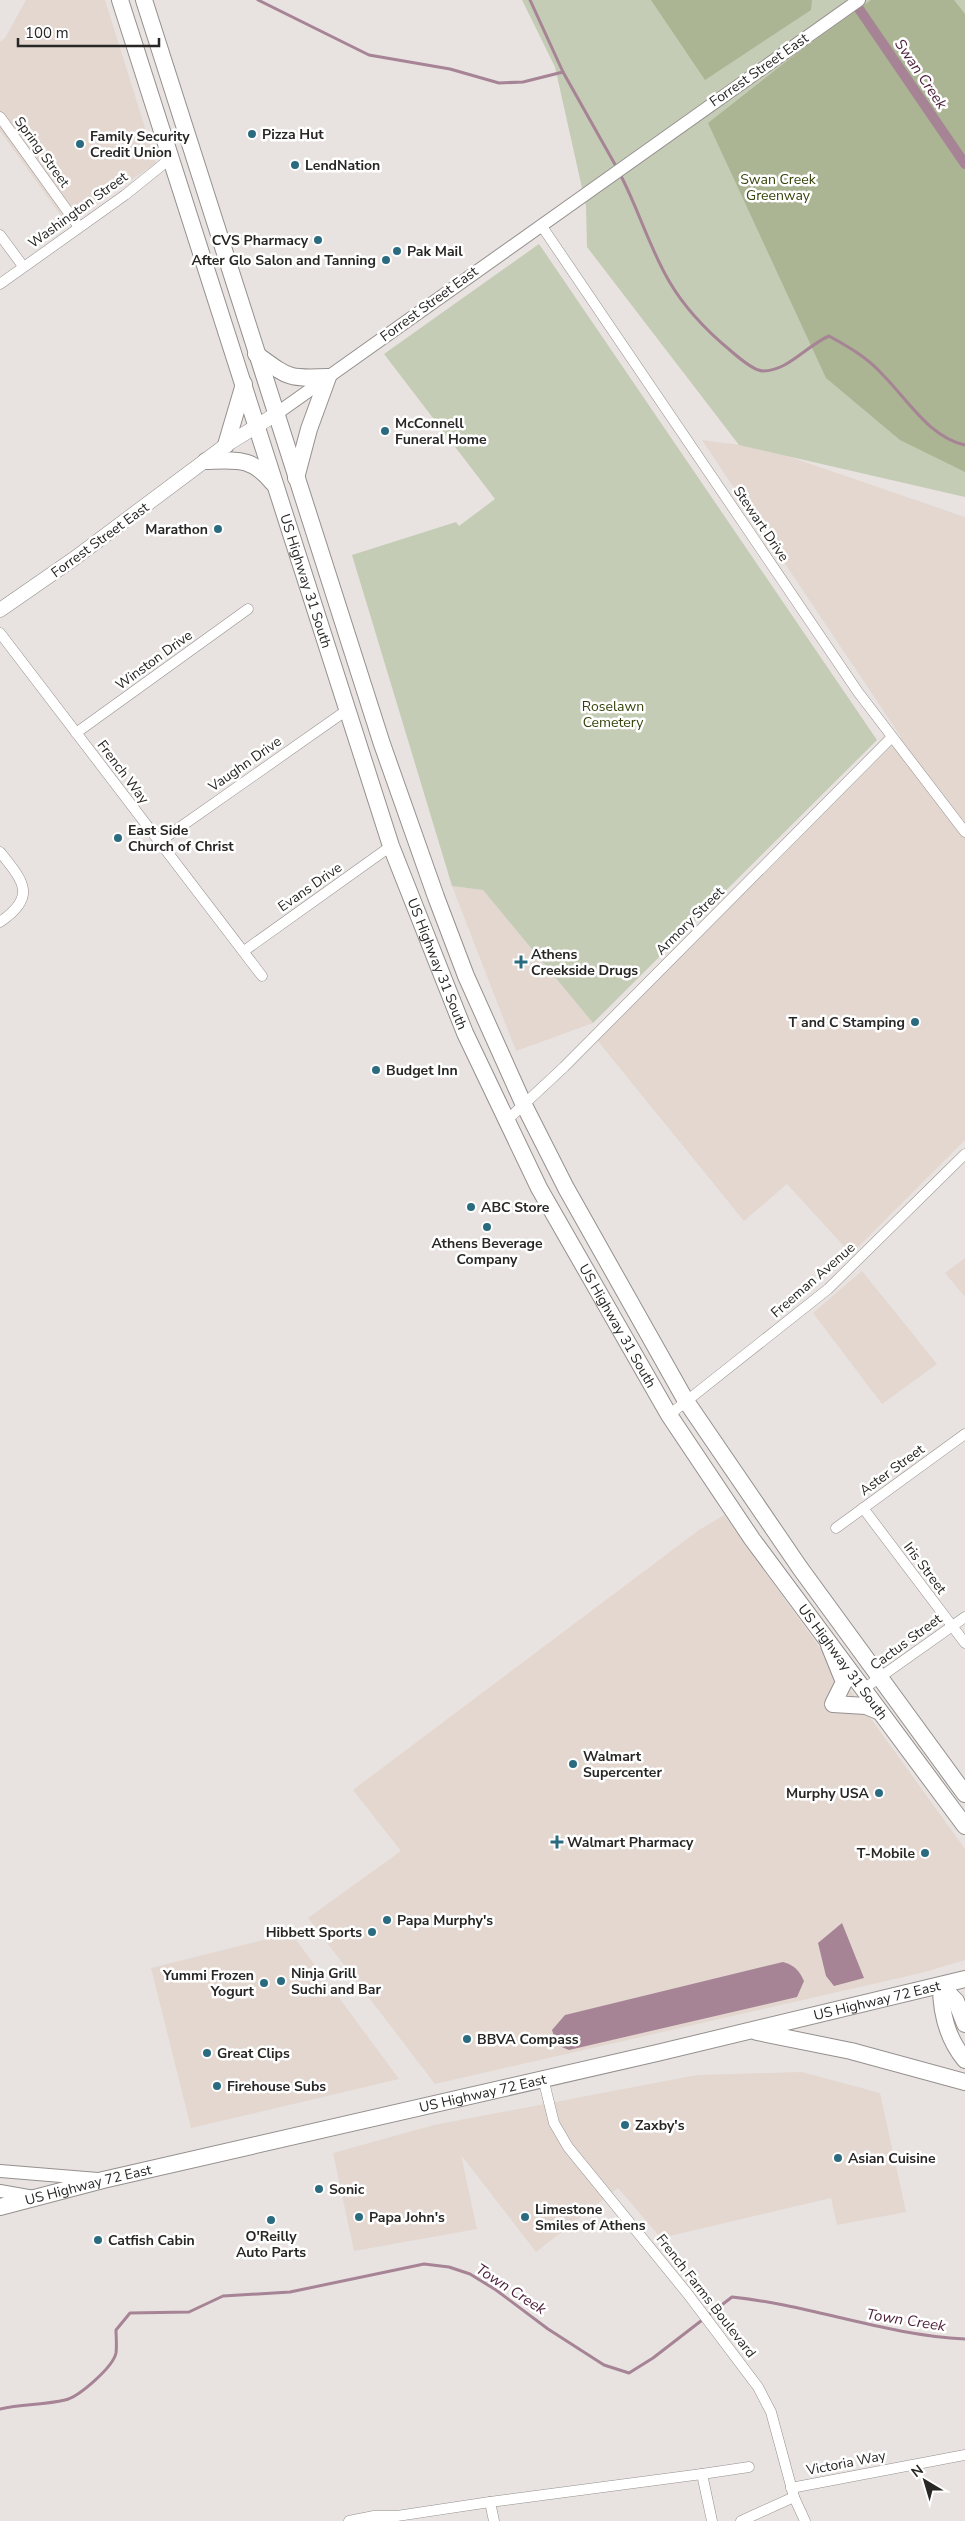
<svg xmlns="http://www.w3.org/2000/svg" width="965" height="2521" viewBox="0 0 965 2521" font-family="'Nunito Sans',sans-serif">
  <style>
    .built { fill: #e3d7d0 }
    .green { fill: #c5ccb5 }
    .forest { fill: #abb493 }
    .water { fill: #a68495 }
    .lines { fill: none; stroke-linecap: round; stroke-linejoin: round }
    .stream { stroke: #a68495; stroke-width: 3 }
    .canal { stroke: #a68495; stroke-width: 10 }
    .minor-casing { stroke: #95908e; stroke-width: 11 }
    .tertiary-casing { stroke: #95908e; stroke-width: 14 }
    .secondary-casing { stroke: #95908e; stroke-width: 15 }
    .primary-casing { stroke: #95908e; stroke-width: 18 }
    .trunk-casing { stroke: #95908e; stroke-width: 18 }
    .minor { stroke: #fff; stroke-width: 10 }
    .tertiary { stroke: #fff; stroke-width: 12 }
    .secondary { stroke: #fff; stroke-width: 14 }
    .primary { stroke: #fff; stroke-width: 16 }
    .trunk { stroke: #fff; stroke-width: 16 }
    .poi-dot { fill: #2b6b7f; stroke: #fff; stroke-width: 2 }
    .labels { text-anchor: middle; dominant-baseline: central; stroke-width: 5; stroke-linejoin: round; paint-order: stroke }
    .street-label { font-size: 14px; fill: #282726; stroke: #fff }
    .poi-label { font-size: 14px; font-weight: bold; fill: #282726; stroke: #fff; text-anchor: start }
    .park-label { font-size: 14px; fill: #364209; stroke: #fff }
    .water-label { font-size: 15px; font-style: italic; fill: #4c1e38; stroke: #fff }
  </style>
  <rect width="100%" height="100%" fill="#e8e3e0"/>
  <g class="built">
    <path d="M26,0H105L156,163L67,224L0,131V42L5,38Z"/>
    <path d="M702,440L764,448L965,517V1140L851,1254L787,1184L744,1221L597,1040L901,737Z"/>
    <path d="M452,886L483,890L593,1023L516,1051Z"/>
    <path d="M965,1258V1297L945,1273Z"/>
    <path d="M862,1271L937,1364L882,1404L813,1313Z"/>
    <path d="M724,1515L965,1849V1960L921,1973L435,2084L308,1918L401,1851L353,1790L699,1530Z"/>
    <path d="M291,1933L399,2079L191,2128L151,1968Z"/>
    <path d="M802,2072L880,2093L906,2212L837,2225L831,2198L661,2238L618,2188L536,2252L461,2155L477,2229L354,2251L333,2153L434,2125L697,2075Z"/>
  </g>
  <g class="green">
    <path d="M522,0H965V497L739,445L587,247L586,206L555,67Z"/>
    <path d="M539,244L877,740L593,1023L483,890L452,886L352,555L456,522L459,526L495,499L384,354Z"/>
  </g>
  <g class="forest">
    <path d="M651,0H812L811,10L705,80Z"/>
    <path d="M871,0H954L965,14V472L900,440L826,378L708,123L797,53Z"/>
  </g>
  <g class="water">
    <path d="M842,1923L864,1978L834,1986L826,1976L818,1943Z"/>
    <path d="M783,1962C794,1965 799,1970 804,1981L797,1997L569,2050L557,2045L552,2030L565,2015Z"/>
  </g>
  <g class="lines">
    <g class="stream">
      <path d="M258,0L369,55L450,69L499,83L523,82L563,72"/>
      <path d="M530,0L563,72L617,168"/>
      <path d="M620,174C638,208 649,247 669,281C684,307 708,332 731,351C739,358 754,371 763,371C788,371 806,346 829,336C849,347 868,358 883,375C907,399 929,437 965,445"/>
      <path d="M0,2409C22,2404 44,2405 65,2400C79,2397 113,2367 116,2353C117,2346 116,2337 116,2330L130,2313L189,2312L223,2296L290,2292L424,2264L449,2267L470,2274L496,2290L548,2329L604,2365L629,2373L653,2358L732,2297C810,2305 885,2335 965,2339"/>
    </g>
    <path class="canal" d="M853,0L965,164"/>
    <g class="minor-casing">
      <g id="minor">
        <path d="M0,117L79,227"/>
        <path d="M541,225L858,692L965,832"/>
        <path d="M0,235L23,266"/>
        <path d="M0,284L125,195L171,158"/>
        <path d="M0,633L262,976"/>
        <path d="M76,733L248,609"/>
        <path d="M159,842L347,710"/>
        <path d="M0,852C24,882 37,896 0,922"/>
        <path d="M244,951L391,846"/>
        <path d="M506,1121L564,1067L892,737"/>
        <path d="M669,1415L828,1289L965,1154"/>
        <path d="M863,1508L965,1643"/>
        <path d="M836,1528L965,1434"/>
        <path d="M862,1690L965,1617"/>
        <path d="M543,2078L554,2123L568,2147L687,2293L758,2387L771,2412L794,2497L805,2521"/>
        <path d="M702,2474L749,2467"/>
        <path d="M791,2488L965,2455"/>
        <path d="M349,2521L374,2516H397L490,2502"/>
        <path d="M494,2521L490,2502L702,2474L712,2521"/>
        <path d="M741,2521L794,2497"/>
      </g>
    </g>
    <g class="tertiary-casing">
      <g id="tertiary">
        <path d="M276,414L859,0"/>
        <path d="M0,2171L98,2179"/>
        <path d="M0,2191L34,2197"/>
      </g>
    </g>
    <g class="secondary-casing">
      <path id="secondary" d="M0,610L75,558L226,445L276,414"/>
    </g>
    <g class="primary-casing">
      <g id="primary">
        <path id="s1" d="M120,0L391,846L465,1033L539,1188L669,1415L752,1539L965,1826"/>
        <path d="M144,0L382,744L436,897L466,976L523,1103L566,1188L686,1401L800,1568L965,1794"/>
        <path d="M256,354C289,378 288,379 328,377L309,429L296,478"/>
        <path d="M226,445L244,384"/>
        <path d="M206,461C238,460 252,457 273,483"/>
      </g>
    </g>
    <g class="trunk-casing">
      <g id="trunk">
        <path d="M829,1645L844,1682L833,1704L866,1706L878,1711"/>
        <path d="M941,1986C941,2014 947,2038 965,2060"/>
        <path d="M941,1986L956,2001L965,2024"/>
        <path d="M757,2032L851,2051L965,2082"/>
        <path id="s2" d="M0,2207L103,2180L657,2053L965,1979"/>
      </g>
    </g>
    <use href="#minor" class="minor"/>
    <use href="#tertiary" class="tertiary"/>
    <use href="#secondary" class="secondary"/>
    <use href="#primary" class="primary"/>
    <use href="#trunk" class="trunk"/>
  </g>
  <g class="poi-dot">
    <circle cx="252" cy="134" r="5"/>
    <circle cx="80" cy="144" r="5"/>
    <circle cx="295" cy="165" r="5"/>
    <circle cx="318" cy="240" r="5"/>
    <circle cx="397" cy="251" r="5"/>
    <circle cx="386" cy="260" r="5"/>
    <circle cx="385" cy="431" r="5"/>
    <circle cx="218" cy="529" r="5"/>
    <circle cx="118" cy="838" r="5"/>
    <path d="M518.5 954.5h5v5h5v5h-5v5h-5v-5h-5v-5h5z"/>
    <circle cx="915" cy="1022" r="5"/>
    <circle cx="376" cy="1070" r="5"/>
    <circle cx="471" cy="1207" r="5"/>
    <circle cx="487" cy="1227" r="5"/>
    <circle cx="573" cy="1764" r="5"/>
    <circle cx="879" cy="1793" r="5"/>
    <path d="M554.5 1834.5h5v5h5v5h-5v5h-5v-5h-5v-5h5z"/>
    <circle cx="925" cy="1853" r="5"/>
    <circle cx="387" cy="1920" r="5"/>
    <circle cx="372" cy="1932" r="5"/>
    <circle cx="281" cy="1981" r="5"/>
    <circle cx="264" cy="1983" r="5"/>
    <circle cx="467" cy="2039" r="5"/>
    <circle cx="207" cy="2053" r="5"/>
    <circle cx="217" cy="2086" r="5"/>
    <circle cx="625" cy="2125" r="5"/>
    <circle cx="838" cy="2158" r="5"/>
    <circle cx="319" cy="2189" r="5"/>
    <circle cx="359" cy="2217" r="5"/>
    <circle cx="525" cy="2217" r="5"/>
    <circle cx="271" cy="2220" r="5"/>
    <circle cx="98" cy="2240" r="5"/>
  </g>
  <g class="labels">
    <g class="street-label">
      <text transform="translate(759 70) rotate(-35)">Forrest Street East</text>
      <text transform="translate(42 152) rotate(54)">Spring Street</text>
      <text transform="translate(78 210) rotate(-36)">Washington Street</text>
      <text transform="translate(429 304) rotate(-36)">Forrest Street East</text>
      <text transform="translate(761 524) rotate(56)">Stewart Drive</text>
      <text transform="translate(100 540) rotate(-36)">Forrest Street East</text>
      <text stroke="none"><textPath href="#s1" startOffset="610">US Highway 31 South</textPath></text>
      <text transform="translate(154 660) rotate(-36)">Winston Drive</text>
      <text transform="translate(245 764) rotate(-35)">Vaughn Drive</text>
      <text transform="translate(123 772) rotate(53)">French Way</text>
      <text transform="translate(310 887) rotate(-35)">Evans Drive</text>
      <text transform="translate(690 921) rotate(-45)">Armory Street</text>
      <text stroke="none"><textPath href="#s1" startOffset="1015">US Highway 31 South</textPath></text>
      <text transform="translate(813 1280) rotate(-41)">Freeman Avenue</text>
      <text stroke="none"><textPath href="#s1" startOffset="1420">US Highway 31 South</textPath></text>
      <text transform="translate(892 1470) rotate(-36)">Aster Street</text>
      <text transform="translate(925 1568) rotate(53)">Iris Street</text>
      <text transform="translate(906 1642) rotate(-36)">Cactus Street</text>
      <text stroke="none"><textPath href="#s1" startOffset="1825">US Highway 31 South</textPath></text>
      <text stroke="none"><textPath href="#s2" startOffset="901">US Highway 72 East</textPath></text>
      <text stroke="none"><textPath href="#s2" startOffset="496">US Highway 72 East</textPath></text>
      <text stroke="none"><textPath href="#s2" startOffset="91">US Highway 72 East</textPath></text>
      <text transform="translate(706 2296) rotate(52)">French Farms Boulevard</text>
      <text transform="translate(846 2463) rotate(-11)">Victoria Way</text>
    </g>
    <g class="poi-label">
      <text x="262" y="134">Pizza Hut</text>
      <text x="90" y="136">Family Security<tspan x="90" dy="16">Credit Union</tspan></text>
      <text x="305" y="165">LendNation</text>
      <text x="308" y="240" text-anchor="end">CVS Pharmacy</text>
      <text x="407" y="251">Pak Mail</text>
      <text x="376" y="260" text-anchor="end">After Glo Salon and Tanning</text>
      <text x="395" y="423">McConnell<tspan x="395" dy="16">Funeral Home</tspan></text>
      <text x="208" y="529" text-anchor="end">Marathon</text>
      <text x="128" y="830">East Side<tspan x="128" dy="16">Church of Christ</tspan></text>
      <text x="531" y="954">Athens<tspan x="531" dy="16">Creekside Drugs</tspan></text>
      <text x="905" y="1022" text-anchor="end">T and C Stamping</text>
      <text x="386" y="1070">Budget Inn</text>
      <text x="481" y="1207">ABC Store</text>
      <text x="487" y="1243" text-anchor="middle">Athens Beverage<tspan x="487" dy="16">Company</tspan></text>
      <text x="583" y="1756">Walmart<tspan x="583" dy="16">Supercenter</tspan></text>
      <text x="869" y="1793" text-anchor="end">Murphy USA</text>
      <text x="567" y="1842">Walmart Pharmacy</text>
      <text x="915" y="1853" text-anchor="end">T-Mobile</text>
      <text x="397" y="1920">Papa Murphy's</text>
      <text x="362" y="1932" text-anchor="end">Hibbett Sports</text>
      <text x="291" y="1973">Ninja Grill<tspan x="291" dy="16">Suchi and Bar</tspan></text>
      <text x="254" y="1975" text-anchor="end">Yummi Frozen<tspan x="254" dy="16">Yogurt</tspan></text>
      <text x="477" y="2039">BBVA Compass</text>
      <text x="217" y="2053">Great Clips</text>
      <text x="227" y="2086">Firehouse Subs</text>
      <text x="635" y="2125">Zaxby's</text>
      <text x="848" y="2158">Asian Cuisine</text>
      <text x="329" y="2189">Sonic</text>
      <text x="535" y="2209">Limestone<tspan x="535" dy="16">Smiles of Athens</tspan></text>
      <text x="369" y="2217">Papa John's</text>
      <text x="271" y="2236" text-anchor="middle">O'Reilly<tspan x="271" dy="16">Auto Parts</tspan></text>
      <text x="108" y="2240">Catfish Cabin</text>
    </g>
    <g class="park-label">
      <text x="778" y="179">Swan Creek<tspan x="778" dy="16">Greenway</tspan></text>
      <text x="613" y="706">Roselawn<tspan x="613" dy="16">Cemetery</tspan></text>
    </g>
    <g class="water-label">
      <text transform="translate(921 74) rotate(56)">Swan Creek</text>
      <text transform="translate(511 2289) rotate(33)">Town Creek</text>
      <text transform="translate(906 2320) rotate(9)">Town Creek</text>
    </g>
  </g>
  <g transform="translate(925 2481) rotate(322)" stroke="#ffffff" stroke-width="4" paint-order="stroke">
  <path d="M0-4L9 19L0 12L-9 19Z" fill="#282726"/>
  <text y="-8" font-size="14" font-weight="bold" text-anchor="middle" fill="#282726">N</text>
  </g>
  <path d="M18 38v8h141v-8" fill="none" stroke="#282726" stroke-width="2.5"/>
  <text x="25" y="38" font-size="15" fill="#282726" stroke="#ffffff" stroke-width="4" paint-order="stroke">100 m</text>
</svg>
